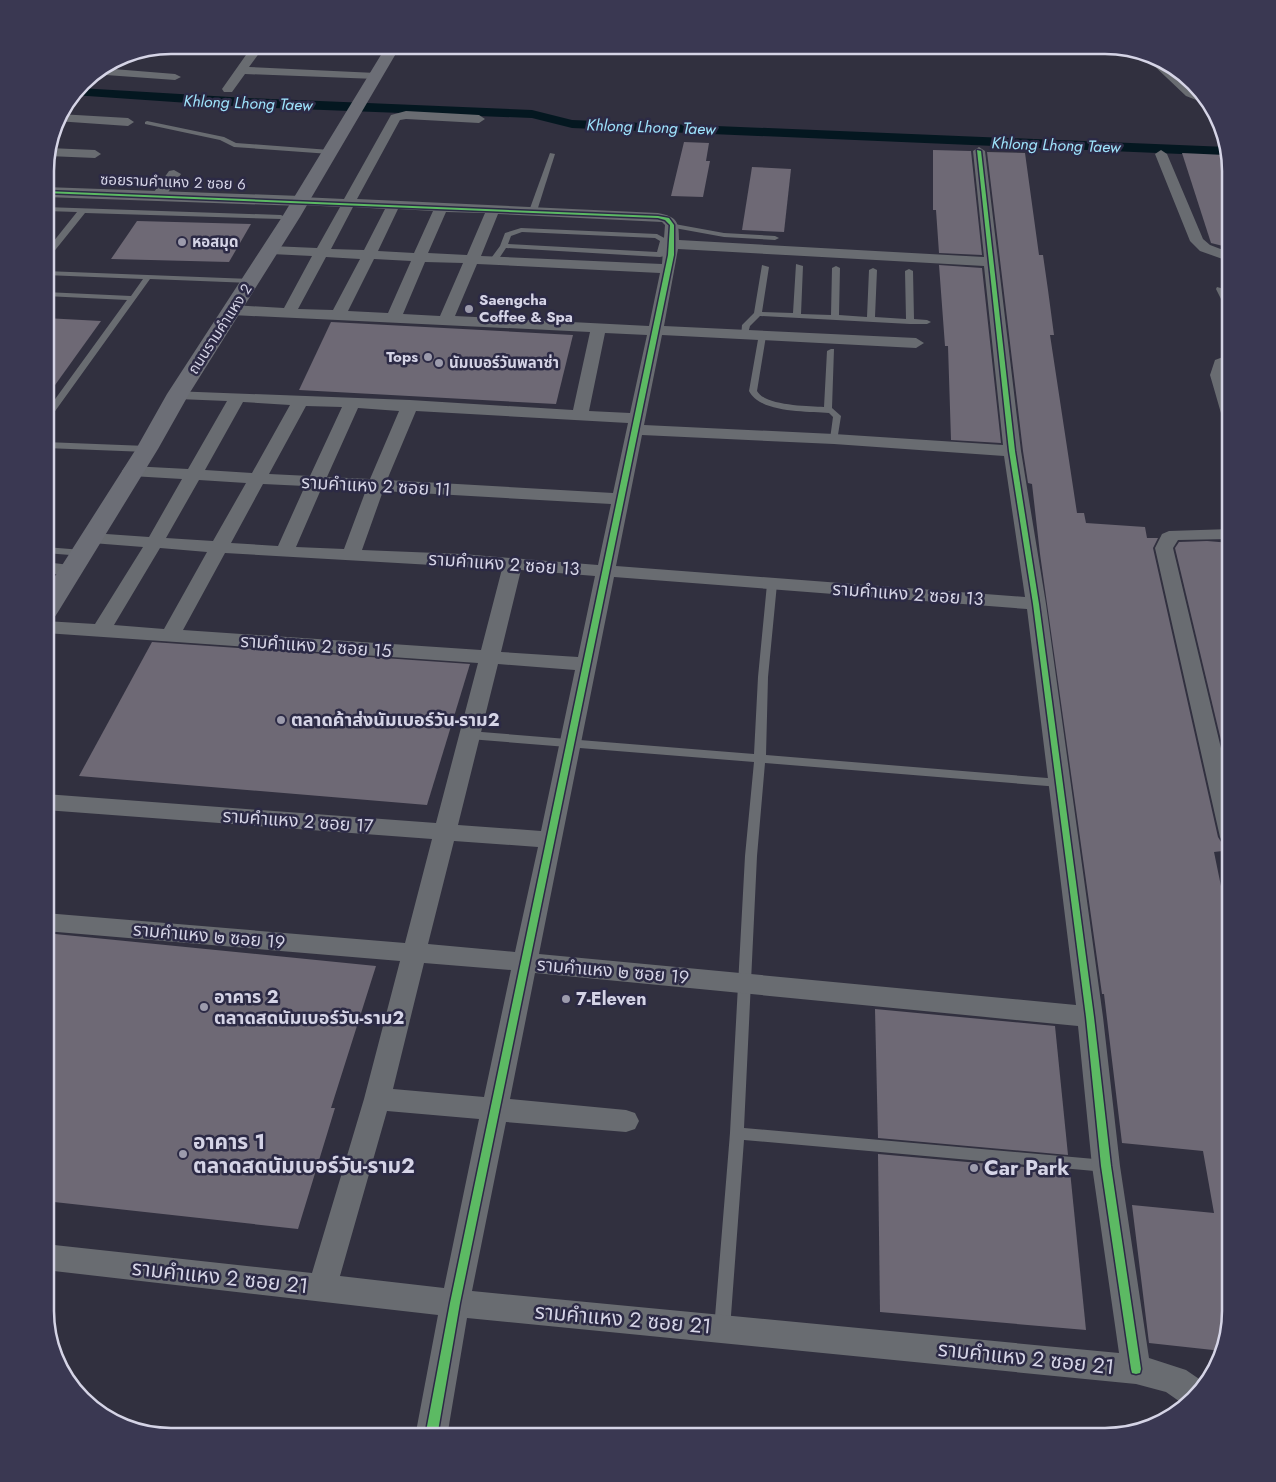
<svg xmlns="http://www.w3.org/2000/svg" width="1276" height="1482" viewBox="0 0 1276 1482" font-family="Jost,'Noto Sans Thai',sans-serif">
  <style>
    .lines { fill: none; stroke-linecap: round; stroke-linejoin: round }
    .canal { fill: #041720; fill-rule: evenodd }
    .building { fill: #6e6975 }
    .service { fill: #696c71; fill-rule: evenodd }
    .minor { fill: #696c71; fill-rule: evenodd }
    .tertiary { fill: #696c71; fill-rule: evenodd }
    .secondary { fill: #6c6e76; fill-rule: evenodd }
    .cycleway-casing { stroke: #2c2a45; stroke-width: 3 }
    .cycleway { fill: #5cba63; fill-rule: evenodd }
    .poi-dot { fill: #9c9bac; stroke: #2c2a45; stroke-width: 2 }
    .labels { text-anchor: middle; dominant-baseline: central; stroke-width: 5; stroke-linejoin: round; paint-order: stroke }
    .far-street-label { font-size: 15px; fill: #d5d4e6; stroke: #2c2a45 }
    .far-poi-label { font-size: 15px; font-weight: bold; fill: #d5d4e6; stroke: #2c2a45; text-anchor: start }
    .far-water-label { font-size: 16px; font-style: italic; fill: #9ee3fc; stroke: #2c2a45 }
    .street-label { font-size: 18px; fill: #d5d4e6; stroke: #2c2a45 }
    .poi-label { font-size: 18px; font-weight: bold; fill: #d5d4e6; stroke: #2c2a45; text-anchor: start }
    .near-poi-label { font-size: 21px; font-weight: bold; fill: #d5d4e6; stroke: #2c2a45; text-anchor: start }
    .near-street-label { font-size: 21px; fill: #d5d4e6; stroke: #2c2a45 }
    .rim { fill: none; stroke: #d5d4e6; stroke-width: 2.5 }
  </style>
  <rect width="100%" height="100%" fill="#31303f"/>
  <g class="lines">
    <path class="canal" d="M79,88L247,98L532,110L572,120L1227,147L1229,156L572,128L532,118L247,107L73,95Z"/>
  </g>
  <g class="building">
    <path d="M684,142L709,143L706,161H710L703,197L671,196Z"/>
    <path d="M933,150L971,151L982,255L939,253L936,210H933Z"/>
    <path d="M987,152L1025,153L1039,255H1043L1048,290L1054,335H1050L1077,513H1084L1086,523L1145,527L1147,538H1158L1153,548L1218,837L1223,845L1231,847V850L1214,852L1231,935V1312L1222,1351L1149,1343L1132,1205L1214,1213L1203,1151L1122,1143L1104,994H1102L1040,554L1032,484L1028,483L1023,451Z"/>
    <path d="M1182,153L1225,155L1231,171V248L1211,243Z"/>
    <path d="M752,167L791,169L784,232L742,230Z"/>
    <path d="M137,221L251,224L229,262L111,259Z"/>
    <path d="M939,265L982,268L1001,443L951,440L948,346H945Z"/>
    <path d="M45,318L101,321L45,399Z"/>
    <path d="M331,322L573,335L556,404L299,390Z"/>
    <path d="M1207,541L1231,543V782L1175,548L1179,542Z"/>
    <path d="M152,642L470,664L427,805L79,776Z"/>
    <path d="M45,933L376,966L331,1108H335L298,1229L45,1201Z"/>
    <path d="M875,1009L1055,1026L1068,1155L878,1138Z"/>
    <path d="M878,1154L1070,1171L1086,1330L880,1312Z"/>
  </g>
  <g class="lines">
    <g class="service">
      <path d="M147,121L224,137L236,143L330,150L333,152L330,154L234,147L220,140L145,124V122Z"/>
      <path d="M550,153L555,154L537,211L530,213L529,211Z"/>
      <path d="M45,207L281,215L285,217L281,219L85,213L48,259H45V252L77,212L45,211Z"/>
      <path d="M669,223L724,233L775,236L779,238L775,240L724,237L669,227Z"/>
      <path d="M521,228L657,234L668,240L664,253L670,255L660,257L506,248L496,263H490L489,261L500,246L505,233ZM522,232L655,238L660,241L657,252L508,244L511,236Z"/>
      <path d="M796,264L803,266L801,314L831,315L832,268L836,266L840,268L839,315L867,317L869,270L873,268L877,270L875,317L906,319L905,271L909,269L913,271L914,319L927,320L931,322L927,324H910L760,316L750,326L747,337H741L742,325L754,313L762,265L769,267L762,312L793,313Z"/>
      <path d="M45,271L251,279L255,281L251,283L150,279L48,421L45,422V413L127,300L45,296V292L131,296L143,279L45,275Z"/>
      <path d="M1217,287L1224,289L1231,303V313L1227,311L1216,289Z"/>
      <path d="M759,334L766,336L757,391C765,406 808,406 824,407L827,351L831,349H834L832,408L841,416L837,441H831L830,439L833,417L829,413C807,411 760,413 749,391Z"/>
      <path d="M45,442L147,446L152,449L147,452L45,448Z"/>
      <path d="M45,547L83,550L88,553L83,556L45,553Z"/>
      <path d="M772,581L777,584L768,677L766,755L1060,779L1066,783L1060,787L765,763L757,856L744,1128L1106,1160L1111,1161L1113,1166L1111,1171L1106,1172L744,1140L730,1329L728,1334L722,1337L716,1334L714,1329L730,1133L745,856L754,762L469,739L463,735L469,731L754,754L758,677L767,584Z"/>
    </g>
    <g class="minor">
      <path d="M171,45H204L205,46C198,52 178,51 171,45Z"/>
      <path d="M253,45H265L249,67L376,73L382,76L376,79L245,74L232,92H224L222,89Z"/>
      <path d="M1147,55L1160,59L1194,90L1206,97L1212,106L1186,96L1147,59Z"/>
      <path d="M101,68L175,74L181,77L175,80L92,74Z"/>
      <path d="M406,111L479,115L485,119L479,123L406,119L400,120L357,199L658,213C677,217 679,221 679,240L984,257L973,151L979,147L985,151L1021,451L1046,604L1103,1017L1120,1166L1149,1358L1186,1370L1205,1383L1186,1406L1166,1392L1136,1384L467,1318L447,1437H415L438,1315L45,1270V1244L312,1273L364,1099L400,961L45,931V913L405,943L432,839L45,810V794L436,823L478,663L45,633V621L95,624L143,547L92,543L86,542L83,538L86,534L92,533L149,537L182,479L131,476L125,475L122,471L125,467L131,466L188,469L227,401L178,399L172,397L170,394L172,391L410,400L573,410L590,332L232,315L224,310L232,305L284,308L312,256L271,254L264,250L271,246L317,248L340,207L301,205L294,201L301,197L344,199L391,115ZM353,207L385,209L364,250L331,249ZM398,209L433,211L414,253L378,251ZM446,212L485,213L467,255L428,253ZM498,214L662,222L665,225L662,264L481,256ZM678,249L984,266L1003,445L834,434L644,425L662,335L916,348L924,343L916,338L664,326ZM326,257L360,259L333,310L298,309ZM374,259L411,261L388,313L348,311ZM425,262L463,263L440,316L403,314ZM477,264L660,273L649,326L455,316ZM605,333L647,335L630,413L589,411ZM243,402L290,405L252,473L205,470ZM306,406L342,407L310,476L269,474ZM358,408L399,411L370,479L327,477ZM416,411L628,423L613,493L387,480ZM642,435L834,444L1004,456L1025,597L616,566ZM199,480L246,483L213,541L166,538ZM263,484L305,486L278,546L231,543ZM322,487L366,490L344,549L296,547ZM383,491L611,504L598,565L462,554L362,550ZM160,548L207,552L164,629L114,625ZM225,553L502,569L481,650L183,630ZM521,570L595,576L578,657L501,652ZM614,577L1027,609L1076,1005L539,954ZM498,664L575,670L541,831L458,825ZM454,841L538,847L515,952L428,944ZM424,963L511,970L484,1097L393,1089ZM535,973L1078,1026L1092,1166L1119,1353L472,1291L506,1122L626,1132L635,1129L639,1121L635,1113L626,1110L510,1099ZM387,1111L479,1119L444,1288L340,1276Z"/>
      <path d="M59,114L128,118L134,122L128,126L56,121Z"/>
      <path d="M49,148L95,150L101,154L95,158L48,156Z"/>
      <path d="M1161,150L1167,154L1203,239L1210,245L1231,253V262L1200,251L1190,241L1155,154Z"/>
      <path d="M174,170L181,174L164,198H154L152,195L154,192L169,171Z"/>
      <path d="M1231,354V365L1228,366L1226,375L1231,392V425L1225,424L1223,420L1210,375L1215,360Z"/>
      <path d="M1231,529V539L1178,540L1173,548L1231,790V845L1223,843L1220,837L1155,548L1162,534L1169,531Z"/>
      <path d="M45,562L78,566L80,570L78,574H45Z"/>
    </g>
    <path class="tertiary" d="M45,187L301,196L307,197L310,201L307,205L301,206L45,197Z"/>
    <path class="secondary" d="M387,45H401L300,217L189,394L158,449L58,612L54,618L45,620V592L136,449L167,394L282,217Z"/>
    <g class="cycleway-casing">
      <g id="cycleway">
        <path d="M977,150L981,151L1015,451L1039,604L1094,1017L1111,1166L1141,1369L1140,1373L1136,1374L1132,1373L1131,1369L1101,1166L1086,1017L1033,604L1009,451Z"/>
        <path d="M45,191L658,216L669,218L674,225V255L460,1303L437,1437H425L450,1303L668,255L670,225L665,220L658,218L45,193Z"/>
      </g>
    </g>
    <use href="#cycleway" class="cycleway"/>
  </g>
  <g class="poi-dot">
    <circle cx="182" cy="242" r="5"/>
    <circle cx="469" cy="309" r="5"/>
    <circle cx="428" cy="357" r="5"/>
    <circle cx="439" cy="363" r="5"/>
    <circle cx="281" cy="720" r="5"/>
    <circle cx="566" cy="999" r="5"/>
    <circle cx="204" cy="1007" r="5"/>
    <circle cx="183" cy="1154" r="5"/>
    <circle cx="974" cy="1168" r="5"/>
  </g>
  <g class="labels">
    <g class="far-street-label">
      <text transform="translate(173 182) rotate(2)">ซอยรามคำแหง 2 ซอย 6</text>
      <text transform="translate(220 329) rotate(-57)">ถนนรามคำแหง 2</text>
    </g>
    <g class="far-poi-label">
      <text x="192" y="242">หอสมุด</text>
      <text x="479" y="300">Saengcha<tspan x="479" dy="17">Coffee &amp; Spa</tspan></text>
      <text x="418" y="357" text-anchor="end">Tops</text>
      <text x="449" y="363">นัมเบอร์วันพลาซ่า</text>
    </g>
    <g class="far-water-label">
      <text transform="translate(248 103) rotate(2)">Khlong Lhong Taew</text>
      <text transform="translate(651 127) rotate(2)">Khlong Lhong Taew</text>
      <text transform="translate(1056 145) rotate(2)">Khlong Lhong Taew</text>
    </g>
    <g class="street-label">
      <text transform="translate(376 486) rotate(3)">รามคำแหง 2 ซอย 11</text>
      <text transform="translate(504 564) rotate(4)">รามคำแหง 2 ซอย 13</text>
      <text transform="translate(908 594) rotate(4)">รามคำแหง 2 ซอย 13</text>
      <text transform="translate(316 646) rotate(4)">รามคำแหง 2 ซอย 15</text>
      <text transform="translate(298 821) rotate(4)">รามคำแหง 2 ซอย 17</text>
      <text transform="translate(209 936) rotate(5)">รามคำแหง ๒ ซอย 19</text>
      <text transform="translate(613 971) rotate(5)">รามคำแหง ๒ ซอย 19</text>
    </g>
    <g class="poi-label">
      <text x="291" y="720">ตลาดค้าส่งนัมเบอร์วัน-ราม2</text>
      <text x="214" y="997">อาคาร 2<tspan x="214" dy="21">ตลาดสดนัมเบอร์วัน-ราม2</tspan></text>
      <text x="576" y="999">7-Eleven</text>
    </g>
    <g class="near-poi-label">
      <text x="193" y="1142">อาคาร 1<tspan x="193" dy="24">ตลาดสดนัมเบอร์วัน-ราม2</tspan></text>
      <text x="984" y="1168">Car Park</text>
    </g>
    <g class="near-street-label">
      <text transform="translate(220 1277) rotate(6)">รามคำแหง 2 ซอย 21</text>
      <text transform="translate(623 1319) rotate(5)">รามคำแหง 2 ซอย 21</text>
      <text transform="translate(1026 1358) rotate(6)">รามคำแหง 2 ซอย 21</text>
    </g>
  </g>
  <path d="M0 0H1276V1482H0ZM171 54H1105A117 117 0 0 1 1222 171V1311A117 117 0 0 1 1105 1428H171A117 117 0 0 1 54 1311V171A117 117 0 0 1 171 54Z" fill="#3a3852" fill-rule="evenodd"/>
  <path class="rim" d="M171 54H1105A117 117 0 0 1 1222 171V1311A117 117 0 0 1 1105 1428H171A117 117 0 0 1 54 1311V171A117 117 0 0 1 171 54Z"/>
</svg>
